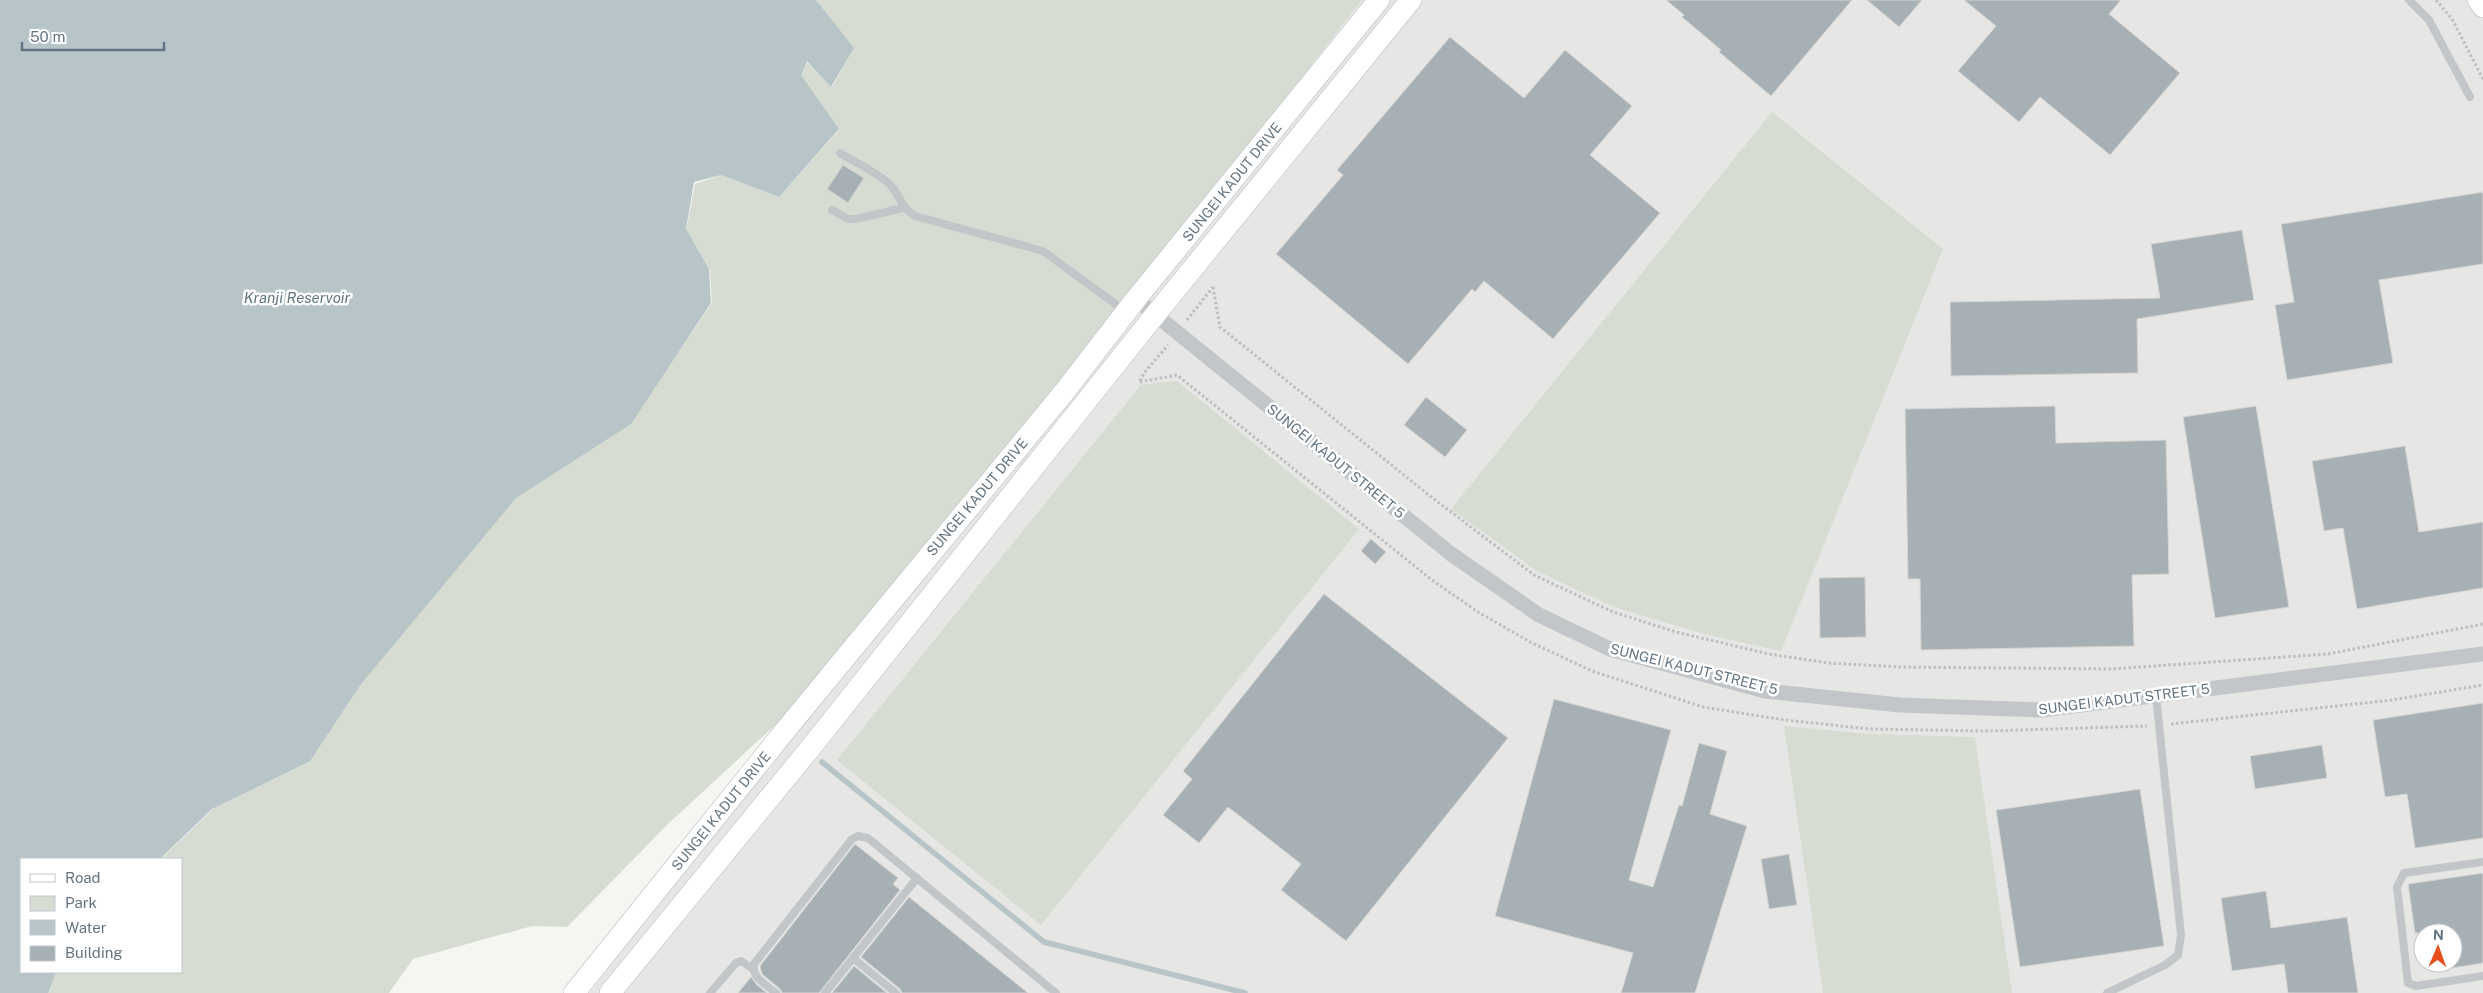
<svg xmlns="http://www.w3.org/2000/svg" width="2483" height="993" viewBox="0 0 2483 993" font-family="'Public Sans',sans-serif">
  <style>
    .built { fill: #e6e7e5; fill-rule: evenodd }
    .green { fill: #d6dcd2 }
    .water { fill: #b7c5c8 }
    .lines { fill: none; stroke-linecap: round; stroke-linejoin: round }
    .stream { stroke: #b7c5c8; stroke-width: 5.5 }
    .building { fill: #a7b0b5; stroke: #d6d6d4 }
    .secondary-casing { stroke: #b4babe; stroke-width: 22 }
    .path { stroke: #bcbec0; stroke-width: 3; stroke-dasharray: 2.5 2.5; stroke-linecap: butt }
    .lane { stroke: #c2c6c9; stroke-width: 8 }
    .street { stroke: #c2c6c9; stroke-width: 15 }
    .secondary { stroke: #fff; stroke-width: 21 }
    .labels { text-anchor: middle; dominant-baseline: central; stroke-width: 5; stroke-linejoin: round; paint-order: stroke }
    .street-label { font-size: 14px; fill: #637583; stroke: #fff }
    .water-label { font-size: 15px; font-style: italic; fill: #5f7780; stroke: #fff }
  </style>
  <rect width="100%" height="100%" fill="#f5f5f1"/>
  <path class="built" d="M1349,0H2483V993H589ZM2423,933H2453V963H2423Z"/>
  <g class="green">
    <path d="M817,0H1362L851,655L668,824L567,927L532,926L413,959L389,993H48L55,972H181V859H161L213,809L359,686L517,496L631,422L712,303L710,271L686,231L695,184L721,175L779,197L839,130L800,74L806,61L832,87L853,49L816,3Z"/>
    <path d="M1772,112L1943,249L1781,651L1704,634L1614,607L1537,571L1451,509Z"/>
    <path d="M1177,381L1359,529L1041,925L837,760L1141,385Z"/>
    <path d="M1784,726L1868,734L1975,737L2012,993H1823Z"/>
  </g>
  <path class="water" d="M0,0H816L854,48L831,87L807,61L801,75L839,129L779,197L721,175L694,182L686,229L709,269L711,303L631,424L516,498L361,684L310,761L212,809L160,859H21V972H56L48,993H0Z"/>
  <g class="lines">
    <path class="stream" d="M822,762L1044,942L1245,993"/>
  </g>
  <g class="building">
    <path d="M1666,0H1852L1771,96L1719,52L1721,50L1682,17L1684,15Z"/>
    <path d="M1867,0H1922L1899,27Z"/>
    <path d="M1964,0H2121L2109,14L2180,73L2110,155L2040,97L2019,122L1958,71L1996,26Z"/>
    <path d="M1450,37L1524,98L1565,50L1632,106L1590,155L1660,213L1553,339L1484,281L1475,292L1472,289L1408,364L1276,254L1343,175L1337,170Z"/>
    <path d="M843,165L864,178L848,203L827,189Z"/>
    <path d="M2483,192V264L2379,280L2393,363L2287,380L2275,305L2294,302L2281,224Z"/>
    <path d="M2242,230L2254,300L2137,319L2138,373L1951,376L1950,302L2160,298L2151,244Z"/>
    <path d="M1426,397L1467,430L1445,457L1404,425Z"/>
    <path d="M2055,406L2056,443L2166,440L2169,574L2132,575L2134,646L1921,650L1920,579H1908L1905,409Z"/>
    <path d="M2256,406L2289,607L2215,618L2183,417Z"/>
    <path d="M2405,446L2419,532L2483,522V588L2357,609L2343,528L2324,531L2312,461Z"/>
    <path d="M1371,539L1386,552L1375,564L1361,551Z"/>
    <path d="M1865,577L1866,637L1820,638L1819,578Z"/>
    <path d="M1324,594L1508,738L1346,941L1281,890L1301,864L1228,807L1199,843L1163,815L1192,779L1183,771Z"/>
    <path d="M1554,699L1671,730L1629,880L1653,887L1679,805L1682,806L1699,743L1727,751L1710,814L1747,826L1695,993H1621L1633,953L1495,916Z"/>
    <path d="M2483,703V838L2415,848L2407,794L2385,797L2373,720Z"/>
    <path d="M2322,745L2327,778L2255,789L2250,756Z"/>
    <path d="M2140,789L2164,946L2020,967L1996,810Z"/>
    <path d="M855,844L898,878L893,884L900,890L819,993H782L780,989L762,974L760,966Z"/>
    <path d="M1789,854L1797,905L1769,909L1761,859Z"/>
    <path d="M2483,873V963L2453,968V933H2415L2408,884Z"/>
    <path d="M2266,891L2271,928L2347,917L2358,993H2288L2284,964L2232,971L2221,898Z"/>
    <path d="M909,897L1028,993H902L900,989L861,957Z"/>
    <path d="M854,966L887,993H832Z"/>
    <path d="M751,977L757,985L767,993H738Z"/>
  </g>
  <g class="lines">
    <g class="secondary-casing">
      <g id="secondary">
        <path d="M2478,0L2483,7"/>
        <path d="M574,993L788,727L1065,391L1136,299L1379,0"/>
        <path d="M610,993L812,746L1155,315L1411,0"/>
      </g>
    </g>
    <g class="path">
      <path d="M2436,0L2452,19L2483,79"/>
      <path d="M1213,287L1220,327L1430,496L1534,575L1613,612L1676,632L1769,654L1828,663L1900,667L2111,669L2328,654L2483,624"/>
      <path d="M1187,320L1213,287"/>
      <path d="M1140,381L1144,373L1168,345"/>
      <path d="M1140,382L1177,375L1432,580L1478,612L1532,643L1592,671L1703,707L1785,720L1870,729L1989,731L2147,726"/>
      <path d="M2171,724L2392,700L2483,685"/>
    </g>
    <g class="lane">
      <path d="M2409,0L2429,20L2470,97"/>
      <path d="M840,153C855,162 872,170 886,181C901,193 899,207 915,216L1043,251L1125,311"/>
      <path d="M832,210L848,219H856L903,208"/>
      <path d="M2483,862L2404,873L2397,887L2408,983L2416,986L2483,976"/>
      <path d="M853,958L896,993"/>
      <path d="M710,993L736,963L741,961L753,969"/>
      <path d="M776,993C767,985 751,978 754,964L852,839L858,836L868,838L1056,993"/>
      <path d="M825,993L917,878"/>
      <path d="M2107,993L2165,965L2178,955L2181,935L2156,696"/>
    </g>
    <path class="street" d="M1136,299L1451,554L1539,615L1610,649L1713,677L1765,691L1900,705L2042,710L2483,654"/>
    <use href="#secondary" class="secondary"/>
  </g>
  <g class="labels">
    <g class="street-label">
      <text transform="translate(1232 182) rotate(-51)">SUNGEI KADUT DRIVE</text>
      <text transform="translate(1336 461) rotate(39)">SUNGEI KADUT STREET 5</text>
      <text transform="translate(977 497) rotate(-50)">SUNGEI KADUT DRIVE</text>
      <text transform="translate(1694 669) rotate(14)">SUNGEI KADUT STREET 5</text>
      <text transform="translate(2124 699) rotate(-7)">SUNGEI KADUT STREET 5</text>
      <text transform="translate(721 811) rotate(-51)">SUNGEI KADUT DRIVE</text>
    </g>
    <g class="water-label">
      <text x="297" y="297">Kranji Reservoir</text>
    </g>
  </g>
  <rect x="20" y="858" width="162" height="115" fill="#ffffff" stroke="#c1c8cd"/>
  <rect x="30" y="874" width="25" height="8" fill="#ffffff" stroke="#c1c8cd"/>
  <text x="65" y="883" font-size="15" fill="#637583">Road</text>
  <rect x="30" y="896" width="25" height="15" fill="#d6dcd2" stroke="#c1c8cd"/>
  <text x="65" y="908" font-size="15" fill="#637583">Park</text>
  <rect x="30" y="920" width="25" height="15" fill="#b7c5c8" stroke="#c1c8cd"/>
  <text x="65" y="933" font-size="15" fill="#637583">Water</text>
  <rect x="30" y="946" width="25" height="15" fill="#a7b0b5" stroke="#c1c8cd"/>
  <text x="65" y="958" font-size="15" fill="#637583">Building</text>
  <g transform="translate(2438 948) rotate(2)"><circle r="24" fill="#ffffff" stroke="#c1c8cd"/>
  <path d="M0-4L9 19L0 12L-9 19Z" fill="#e94e1e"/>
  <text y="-8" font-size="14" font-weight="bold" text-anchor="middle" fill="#637583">N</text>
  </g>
  <path d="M22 42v8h142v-8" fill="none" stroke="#637583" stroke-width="2.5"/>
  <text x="30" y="42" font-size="15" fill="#637583" stroke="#ffffff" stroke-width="4" paint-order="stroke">50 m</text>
</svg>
